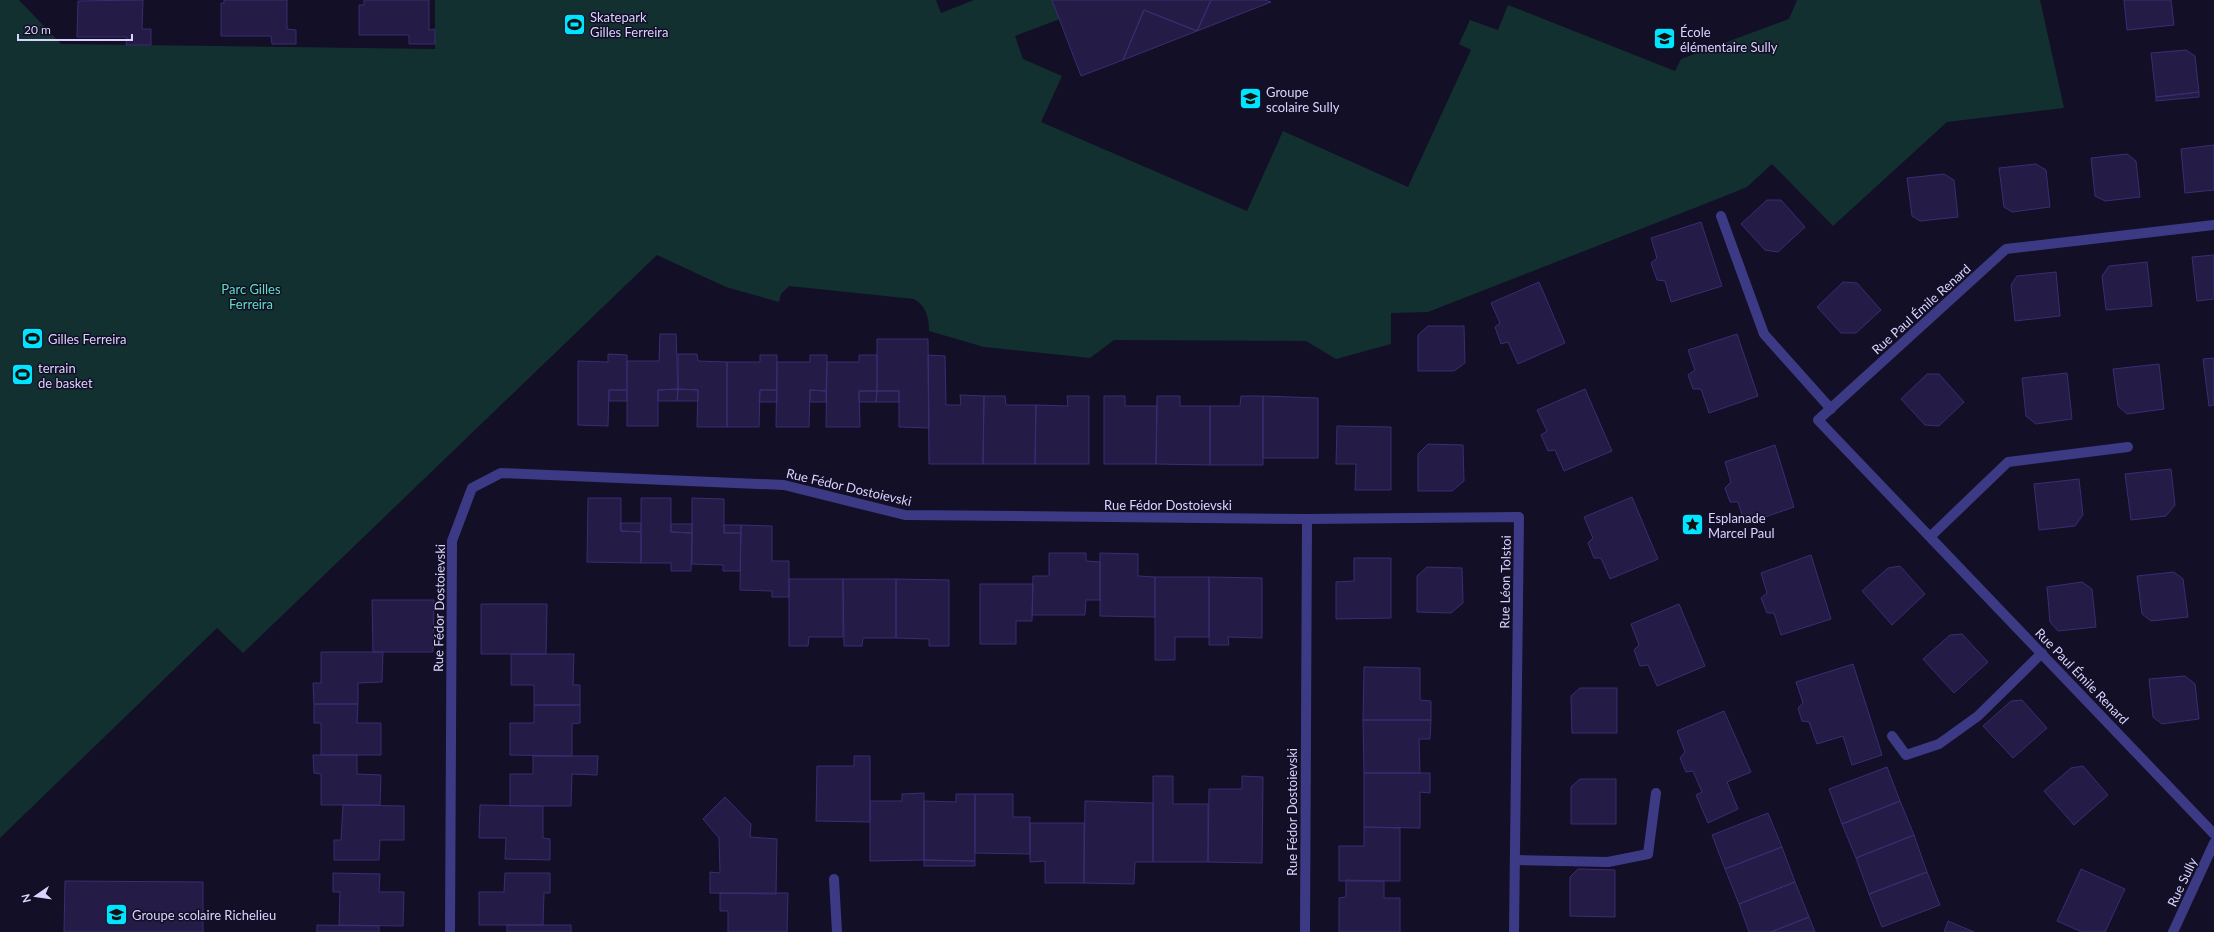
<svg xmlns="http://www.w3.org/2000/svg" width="2214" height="932" font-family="Lato,sans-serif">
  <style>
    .park { fill: #12302f }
    .building { fill: #241b47; stroke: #3b2d73 }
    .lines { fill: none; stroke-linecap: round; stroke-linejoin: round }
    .service { stroke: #3d3a85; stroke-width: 10 }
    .minor { stroke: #3d3a85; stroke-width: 10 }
    .labels { text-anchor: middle; stroke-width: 3; stroke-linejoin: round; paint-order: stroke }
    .poi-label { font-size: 13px; fill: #d9d4ff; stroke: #130f26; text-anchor: start }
    .park-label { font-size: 13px; fill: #5fe0c0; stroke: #130f26 }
    .street-label { font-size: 13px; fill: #d9d4ff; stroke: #130f26 }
  </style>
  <rect width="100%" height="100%" fill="#130f26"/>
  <path class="park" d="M0 0H19L61 44 435 49V0H936L941 13 974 0H1052L1060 19 1015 36 1023 59 1062 76 1041 122 1247 211 1283 131 1408 187 1471 50 1459 44 1470 20 1498 30 1508 5 1675 71 1681 59 1789 19 1797 0H2040L2064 108 1947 122 1833 226 1772 164 1747 187 1720 198 1428 312 1391 313V344L1336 359 1306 341 1114 340 1090 358 984 347 929 331C929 317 926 306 914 299L789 286 781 294 779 302 726 287 657 255 243 653 217 628 0 838Z"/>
  <path class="building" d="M143 0 142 29H151V45H126L127 37H77L78 1Z
    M224 0H287V29L296 30V44H272L271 36H221V3H224Z
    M364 0H429V30L435 29V44H409V35H359V5H364Z
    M1052 0H1211L1197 31 1144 10 1123 60 1081 76Z
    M1211 0H1265L1271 2 1197 31Z
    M2124 0H2171L2174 25 2127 30Z
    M1144 10 1197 31 1123 60Z
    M2186 50 2195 56 2199 92 2156 97 2151 53Z
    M2199 92V97L2156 101V97Z
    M2214 145V190L2185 193 2181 149Z
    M2127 154 2136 161 2140 197 2105 201 2095 196 2091 158Z
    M2036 164 2046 170 2050 207 2012 212 2004 207 1999 168Z
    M1944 174 1954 180 1958 217 1920 221 1912 216 1907 178Z
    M1767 200H1781L1805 227 1778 252 1765 250 1741 224Z
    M1701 222 1722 286 1671 302 1665 281 1657 280 1651 263 1657 258 1651 238Z
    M2214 255V299L2197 301 2192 257Z
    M2147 262 2152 306 2106 310 2102 276 2109 266Z
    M2056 272 2060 316 2015 321 2011 285 2017 276Z
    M1539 282 1565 343 1518 364 1508 342 1501 344 1495 327 1500 323 1491 303Z
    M1843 282 1857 283 1881 310 1856 333H1841L1817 307Z
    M1428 326H1464L1465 363 1454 371H1418V335Z
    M660 334H676L678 389 658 390V426H627V361H659Z
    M1737 334 1758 396 1709 413 1701 389H1693L1688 375 1695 370 1688 350Z
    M877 339H928L929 428 899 427V391H877Z
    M608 354 627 355V390H609L608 426 578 425V361L608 362Z
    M678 354H697L698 361 727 362V427H697L698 390 678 389Z
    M760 355H777V390H760L759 427H727V362H760Z
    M810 355H827V362L826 391 810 390 809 427H776L777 362H810Z
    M859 355H877V391H859L860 427H826L827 362H859Z
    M928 355 945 356 946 405H961L960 395 984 396 983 464H929Z
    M2214 358V405L2209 406 2203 359Z
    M2159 364 2164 409 2127 414 2118 406 2113 369Z
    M2067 373 2072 419 2036 424 2026 416 2022 378Z
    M1927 374H1939L1964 402 1939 426 1925 425 1901 399Z
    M678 389 698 390V401H677Z
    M678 389 677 401H658V390Z
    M1585 389 1612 451 1564 471 1555 450 1548 451 1541 435 1547 431 1537 410Z
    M609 390H627V401H609Z
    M760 390H777V402H759Z
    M810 390 826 391V402H810Z
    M859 391H877L876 402H859Z
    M877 391H899V402H876Z
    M984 396H1005L1006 405H1036L1035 464H983Z
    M1067 396H1089V464H1035L1036 405 1068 406Z
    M1104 396H1125V406H1157L1156 464H1104Z
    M1157 396H1180V406H1210V465L1156 464Z
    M1241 396H1263V465H1210V406H1240Z
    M1263 396 1318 398V458H1263Z
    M1337 426 1391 427V490H1355L1356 464H1336Z
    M1428 444 1463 445 1464 481 1452 491H1418V454Z
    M1775 445 1794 507 1745 524 1738 502H1730L1725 488 1731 482 1725 462Z
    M2171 469 2175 505 2166 516 2131 520 2125 474Z
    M2079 479 2083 515 2075 526 2039 530 2034 484Z
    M1632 497 1658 559 1610 579 1601 558H1594L1588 543 1593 538 1584 517Z
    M588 498H621V531L641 532V563L587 562Z
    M641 498H671V532L692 533 691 571H671V563H641Z
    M692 498 724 499V533H741L740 571H723V565L692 564Z
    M620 523H641V532L621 531Z
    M671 524H692V533L671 532Z
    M724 525H741V533H724Z
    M741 525 772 526V561H789V597H772V591L740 590Z
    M1049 553H1086V561L1100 562V600H1086L1085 615H1032L1033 576H1049Z
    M1100 553 1138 554V576L1155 577V617L1100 616Z
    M1811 555 1831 619 1781 635 1774 613H1767L1761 598 1767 593 1761 573Z
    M1354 558H1391V618L1336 619V582L1354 581Z
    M1900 566 1925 594 1892 625 1862 591 1888 568Z
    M1427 567 1462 568 1463 603 1451 613 1417 612V576Z
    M2174 572 2183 579 2188 617 2151 621 2142 614 2137 576Z
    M1155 577H1209V637H1175V660H1155Z
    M1209 577 1262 578V638L1228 637 1229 645H1209Z
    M789 579H843V637H809L808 646H789Z
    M843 579H896V638H863L862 646H844Z
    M896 579 949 580V646H929V639L896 638Z
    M2082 582 2092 589 2096 627 2058 631 2050 622 2047 587Z
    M980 584H1033L1032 621H1016V644H980Z
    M372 600H434L433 652H373Z
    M481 604H547L546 654H481Z
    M1679 604 1705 666 1657 686 1648 665 1640 666 1634 650 1639 645 1631 624Z
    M1962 634 1988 662 1954 693 1923 659 1950 635Z
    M321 652H383L382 682 358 683V704H314L313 683H321Z
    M511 654H574L573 685H580V705H534V685H511Z
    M1853 664 1882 755 1852 765 1843 736 1817 744 1809 722 1802 721 1798 708 1803 703 1796 682Z
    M1364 667 1420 668V700L1431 701V720H1363Z
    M2185 676 2195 684 2199 719 2162 724 2153 717 2149 679Z
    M1580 688H1617V733H1572L1571 696Z
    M2022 700 2047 728 2013 758 1983 726 2011 701Z
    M314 704H358L357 723H381V755H321V723H314Z
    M534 705H580V723L572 724V756L510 755V723H534Z
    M1724 711 1751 772 1727 782 1738 809 1708 823 1696 795 1702 792 1693 771 1686 772 1680 758 1685 752 1677 731Z
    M1363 720H1431L1430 739H1419L1420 773H1364Z
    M313 755H357V774L381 775 380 805H321V774L314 773Z
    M533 756H598L597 775 572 774 571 806H510V774H533Z
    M854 756H870V822L816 821 817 766H854Z
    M2083 766 2108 795 2074 825 2044 791 2071 768Z
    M1887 767 1900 801 1842 824 1829 789Z
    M1364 773H1430V793L1420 792V828L1364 827Z
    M1153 776H1173V804H1208V862H1153Z
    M1242 776 1263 777 1262 863 1208 862 1209 789H1242Z
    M1580 779H1616V824H1571V787Z
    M924 793V860L870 861V801H902V794Z
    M956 794H975V861L924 860V801L956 802Z
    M975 794H1013V817H1030V854L975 853Z
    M725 797 751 824 750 837 777 839 776 894 710 893V872L720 873 719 838 703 819Z
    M1085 801 1153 803V862H1135L1134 884 1084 883Z
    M1900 801 1914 835 1856 858 1842 824Z
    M343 805 404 806V840H380L379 860H334V840H341Z
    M480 805 543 806V838L550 839V860L505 859 506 838H479Z
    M1768 813 1782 847 1725 869 1712 835Z
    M1030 823H1084V883H1045V861L1030 862Z
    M1364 827 1400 828V881H1339V846H1364Z
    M1914 835 1927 872 1869 894 1856 858Z
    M1782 847 1795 882 1739 904 1725 869Z
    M924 860 975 861V866H924Z
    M1578 869 1615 870V917L1570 916V877Z
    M2081 869 2125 889 2105 932H2082L2057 921Z
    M1927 872 1940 905 1882 927 1869 894Z
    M333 873 380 874 379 892H404L403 926 339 925 340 892H333Z
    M505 873H550V893H544L543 925H479V892H504Z
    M1346 880 1384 881V898H1400V932H1339V898L1346 897Z
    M65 881 203 882V932H64Z
    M1795 882 1809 917 1771 932H1749L1739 904Z
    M720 893H788L787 932H728V911H720Z
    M1809 917 1815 932H1771Z
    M1948 921 1974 932H1944Z
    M317 925 379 926V932H317Z
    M507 925H571V932H507Z"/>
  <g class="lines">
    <path class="service" d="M1721 216 1764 334 1831 409
      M1892 736 1906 755 1939 744 1978 716 2042 653
      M1515 860 1608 862 1648 854 1656 793
      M834 879 837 932"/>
    <path class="minor" d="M2214 225 2006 249 1818 420 2214 834
      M1307 519 1519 517 1514 932
      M1931 536 2008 462 2128 447
      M450 932 452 541 472 488 501 473 784 485 905 515 1307 519 1305 932
      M2173 932 2214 843"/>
  </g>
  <defs>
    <symbol id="stadium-square" viewBox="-11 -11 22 22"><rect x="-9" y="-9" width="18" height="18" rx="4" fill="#00e5ff" stroke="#130f26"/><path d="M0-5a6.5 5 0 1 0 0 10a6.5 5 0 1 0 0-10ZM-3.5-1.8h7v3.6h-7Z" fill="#111"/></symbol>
    <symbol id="school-square" viewBox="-11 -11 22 22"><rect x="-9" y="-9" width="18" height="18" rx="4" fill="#00e5ff" stroke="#130f26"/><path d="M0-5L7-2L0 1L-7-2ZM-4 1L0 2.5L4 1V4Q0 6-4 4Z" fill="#111"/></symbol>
    <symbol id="sight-square" viewBox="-11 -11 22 22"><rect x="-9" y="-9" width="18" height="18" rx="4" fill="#00e5ff" stroke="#130f26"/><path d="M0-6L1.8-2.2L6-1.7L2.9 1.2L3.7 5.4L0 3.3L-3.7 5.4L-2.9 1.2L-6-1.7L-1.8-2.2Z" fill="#111"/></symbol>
  </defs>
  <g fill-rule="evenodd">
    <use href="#stadium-square" x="562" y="12" width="25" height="25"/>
    <use href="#school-square" x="1652" y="26" width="25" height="25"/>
    <use href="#school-square" x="1238" y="86" width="25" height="25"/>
    <use href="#stadium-square" x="20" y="326" width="25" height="25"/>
    <use href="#stadium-square" x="10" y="362" width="25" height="25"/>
    <use href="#sight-square" x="1680" y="512" width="25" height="25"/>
    <use href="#school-square" x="104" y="902" width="25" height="25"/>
  </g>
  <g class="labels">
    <g class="poi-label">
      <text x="590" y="22">Skatepark<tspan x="590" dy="15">Gilles Ferreira</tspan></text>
      <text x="1680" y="37">École<tspan x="1680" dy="15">élémentaire Sully</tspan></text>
      <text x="1266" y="97">Groupe<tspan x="1266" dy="15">scolaire Sully</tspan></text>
      <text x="48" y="344">Gilles Ferreira</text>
      <text x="38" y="373">terrain<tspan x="38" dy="15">de basket</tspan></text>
      <text x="1708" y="523">Esplanade<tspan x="1708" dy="15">Marcel Paul</tspan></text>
      <text x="132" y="920">Groupe scolaire Richelieu</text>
    </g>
    <g class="park-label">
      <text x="251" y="294">Parc Gilles<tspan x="251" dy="15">Ferreira</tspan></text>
    </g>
    <g class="street-label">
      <text transform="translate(1921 309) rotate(-42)" y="5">Rue Paul Émile Renard</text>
      <text transform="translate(849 487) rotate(13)" y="5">Rue Fédor Dostoievski</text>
      <text x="1168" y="510">Rue Fédor Dostoievski</text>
      <text transform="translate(1505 582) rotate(-89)" y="5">Rue Léon Tolstoi</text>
      <text transform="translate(439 608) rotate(-89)" y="5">Rue Fédor Dostoievski</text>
      <text transform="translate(2082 676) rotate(46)" y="5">Rue Paul Émile Renard</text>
      <text transform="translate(1292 812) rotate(-90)" y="5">Rue Fédor Dostoievski</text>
      <text transform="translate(2182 882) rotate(-65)" y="5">Rue Sully</text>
    </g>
  </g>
  <g transform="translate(36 896) rotate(257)" stroke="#130f26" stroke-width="3" paint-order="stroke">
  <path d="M0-3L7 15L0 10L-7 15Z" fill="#d9d4ff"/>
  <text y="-6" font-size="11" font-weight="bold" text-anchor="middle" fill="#d9d4ff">N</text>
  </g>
  <path d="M18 34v6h114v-6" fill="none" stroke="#d9d4ff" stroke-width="2"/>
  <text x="24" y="34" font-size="12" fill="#d9d4ff" stroke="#130f26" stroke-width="3" paint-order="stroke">20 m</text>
</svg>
